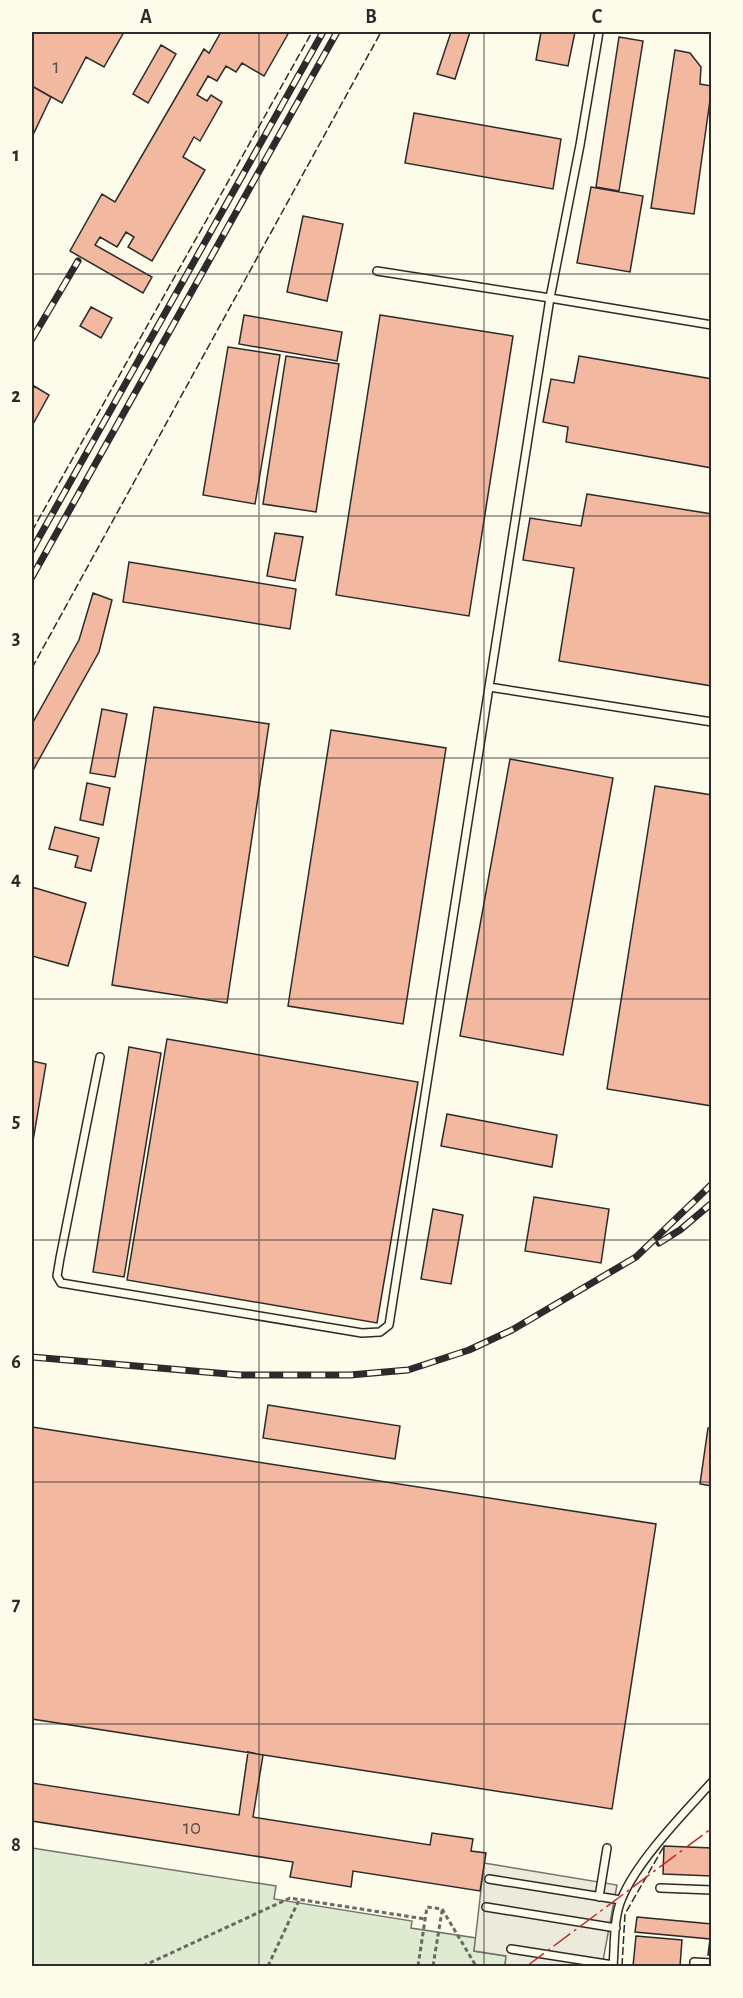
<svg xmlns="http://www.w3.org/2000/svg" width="743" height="1998" font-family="'Alegreya Sans',sans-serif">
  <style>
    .green { fill: #deebd1; stroke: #74746e; stroke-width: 1.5 }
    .parking { fill: #eceadb; stroke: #74746e; stroke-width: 1.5 }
    .building { fill: #f2b8a0; stroke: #2b2b2b; stroke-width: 1.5 }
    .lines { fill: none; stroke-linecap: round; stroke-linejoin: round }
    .lane-casing { stroke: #2b2b2b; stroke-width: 10 }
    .path { stroke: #6a6964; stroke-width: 3; stroke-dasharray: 4.5 3; stroke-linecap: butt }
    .lane { stroke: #fdfbea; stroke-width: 7 }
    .rail-casing { stroke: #2b2b2b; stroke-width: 7 }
    .rail { stroke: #fdfbea; stroke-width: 4.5; stroke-dasharray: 14; stroke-linecap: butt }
    .fence { stroke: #2b2b2b; stroke-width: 1.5; stroke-dasharray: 8 3; stroke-linecap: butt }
    .power { stroke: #c62828; stroke-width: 1.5; stroke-dasharray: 21 4.5 3 4.5; stroke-linecap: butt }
    .grid { fill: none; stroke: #2b2b2b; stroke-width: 1.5; stroke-opacity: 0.55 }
    .labels { text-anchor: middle; stroke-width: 4.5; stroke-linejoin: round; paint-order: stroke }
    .number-label { font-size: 21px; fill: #5d4e48 }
    .neatline { fill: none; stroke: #2b2b2b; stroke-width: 2 }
    .grid-label { font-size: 20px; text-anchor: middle; font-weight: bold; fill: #2b2b2b }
  </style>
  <rect width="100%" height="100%" fill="#fdfbea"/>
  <path class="green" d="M32 1848 276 1886 274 1899 412 1921 411 1928 476 1938 474 1951 506 1956 505 1966H32Z"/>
  <path class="parking" d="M484 1863 617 1885 602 1966H505L506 1956 474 1951Z"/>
  <path class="building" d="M32 32H124L104 67 86 57 62 103 32 86Z
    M221 32H283L288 34 264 76 242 63 236 72 226 66 217 81 208 76 197 95 207 101 211 95 222 102 200 141 194 137 183 157 205 170 152 261 128 247 134 237 126 232 117 247 100 237 95 245 152 277 143 293 70 251 102 194 115 202 204 49 209 53Z
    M451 32H470L455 79 437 74Z
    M541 32H575L568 66 536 60Z
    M619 37 643 41 619 191 596 187Z
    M161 45 176 54 148 103 133 94Z
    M675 50 690 53 701 67 700 84 712 86 694 214 651 208Z
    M32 86 51 97 32 137Z
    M414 113 561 139 553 189 405 163Z
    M591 187 643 196 630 272 577 263Z
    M303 216 343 224 327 301 287 292Z
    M91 307 112 318 101 338 80 326Z
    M244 315 342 332 337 361 239 344Z
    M380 315 513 336 469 616 336 595Z
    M228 347 280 355 255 504 203 495Z
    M286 356 339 364 316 512 263 504Z
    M579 356 712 379V468L566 442 568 427 543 422 551 379 574 383Z
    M34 386 49 395 32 426V390Z
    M587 494 712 514V686L559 661 574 568 523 560 530 518 581 526Z
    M275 533 303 537 295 581 267 576Z
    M129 562 296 589 290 629 123 602Z
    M93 593 112 600 99 652 32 772V724L79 640Z
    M154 707 269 724 227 1003 112 985Z
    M102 709 127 714 115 777 90 773Z
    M331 730 446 748 403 1024 288 1006Z
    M510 759 613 778 563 1055 460 1036Z
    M87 783 110 788 103 825 80 820Z
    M655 786 712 795V1106L607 1089Z
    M55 827 99 838 91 871 75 867 78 856 49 849Z
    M32 887 86 903 68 966 32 956Z
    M167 1039 418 1082 377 1323 127 1280Z
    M129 1047 161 1053 124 1277 93 1272Z
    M32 1061 46 1064 32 1147Z
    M447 1114 557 1135 552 1167 441 1146Z
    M534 1197 609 1209 601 1263 525 1251Z
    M433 1209 463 1215 451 1284 421 1279Z
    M268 1405 400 1426 395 1459 263 1438Z
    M32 1427 656 1524 612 1809 32 1719Z
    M708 1428H712V1486L700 1484Z
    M248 1752 263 1755 253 1817 430 1845 432 1833 473 1839 471 1851 486 1853 480 1891 353 1871 351 1887 290 1877 293 1862 32 1821V1783L239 1815Z
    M664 1846 712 1848V1876L663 1874Z
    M637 1917 712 1924V1955H708L710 1939 635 1932Z
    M636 1936 682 1940 680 1966H633Z"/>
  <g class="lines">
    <defs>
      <path id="lane" d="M377 271 550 298 580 145 599 32
        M489 687 712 722
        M100 1057 60 1258 57 1276 61 1283 362 1333 380 1332 389 1325 550 298 712 325
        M489 1879 621 1900
        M660 1888 712 1890
        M599 1897 607 1848
        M486 1907 616 1928
        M511 1949 613 1965
        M613 1966C615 1945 613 1918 622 1898 637 1861 684 1813 712 1782
        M694 1966V1962L712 1963"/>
    </defs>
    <use href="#lane" class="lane-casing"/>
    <path class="path" d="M442 1909 476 1966
      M143 1966 290 1898 425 1919
      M268 1966 299 1900
      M418 1966 427 1907 442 1909
      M433 1966 442 1911"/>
    <use href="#lane" class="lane"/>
    <defs>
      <path id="rail" d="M32 339 78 261
        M32 550 323 32
        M32 577 337 32
        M659 1243 680 1230 712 1203
        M32 1357 240 1375H350L408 1370 469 1350 512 1330 636 1257 712 1184"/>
    </defs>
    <use href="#rail" class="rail-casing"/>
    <use href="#rail" class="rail"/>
    <path class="fence" d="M32 531 312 32
      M32 668 381 32
      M622 1966 625 1914 664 1846"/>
    <path class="power" d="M527 1966 712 1828"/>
  </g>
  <path class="grid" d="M259 32V1966M484 32V1966M32 274H712M32 516H712M32 758H712M32 999H712M32 1240H712M32 1482H712M32 1724H712"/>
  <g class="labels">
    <g class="number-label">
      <text x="56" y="73">1</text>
      <text x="192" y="1834">10</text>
    </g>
  </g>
  <rect width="743" height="1998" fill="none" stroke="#fdfbea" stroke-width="66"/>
  <rect x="33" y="33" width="677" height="1932" class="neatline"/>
  <g class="grid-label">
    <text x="146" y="23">A</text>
    <text x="371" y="23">B</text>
    <text x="597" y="23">C</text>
    <text x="16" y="161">1</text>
    <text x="16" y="402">2</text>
    <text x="16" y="644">3</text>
    <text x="16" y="885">4</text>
    <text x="16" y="1127">5</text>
    <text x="16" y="1368">6</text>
    <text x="16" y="1610">7</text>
    <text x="16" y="1851">8</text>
  </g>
</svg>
